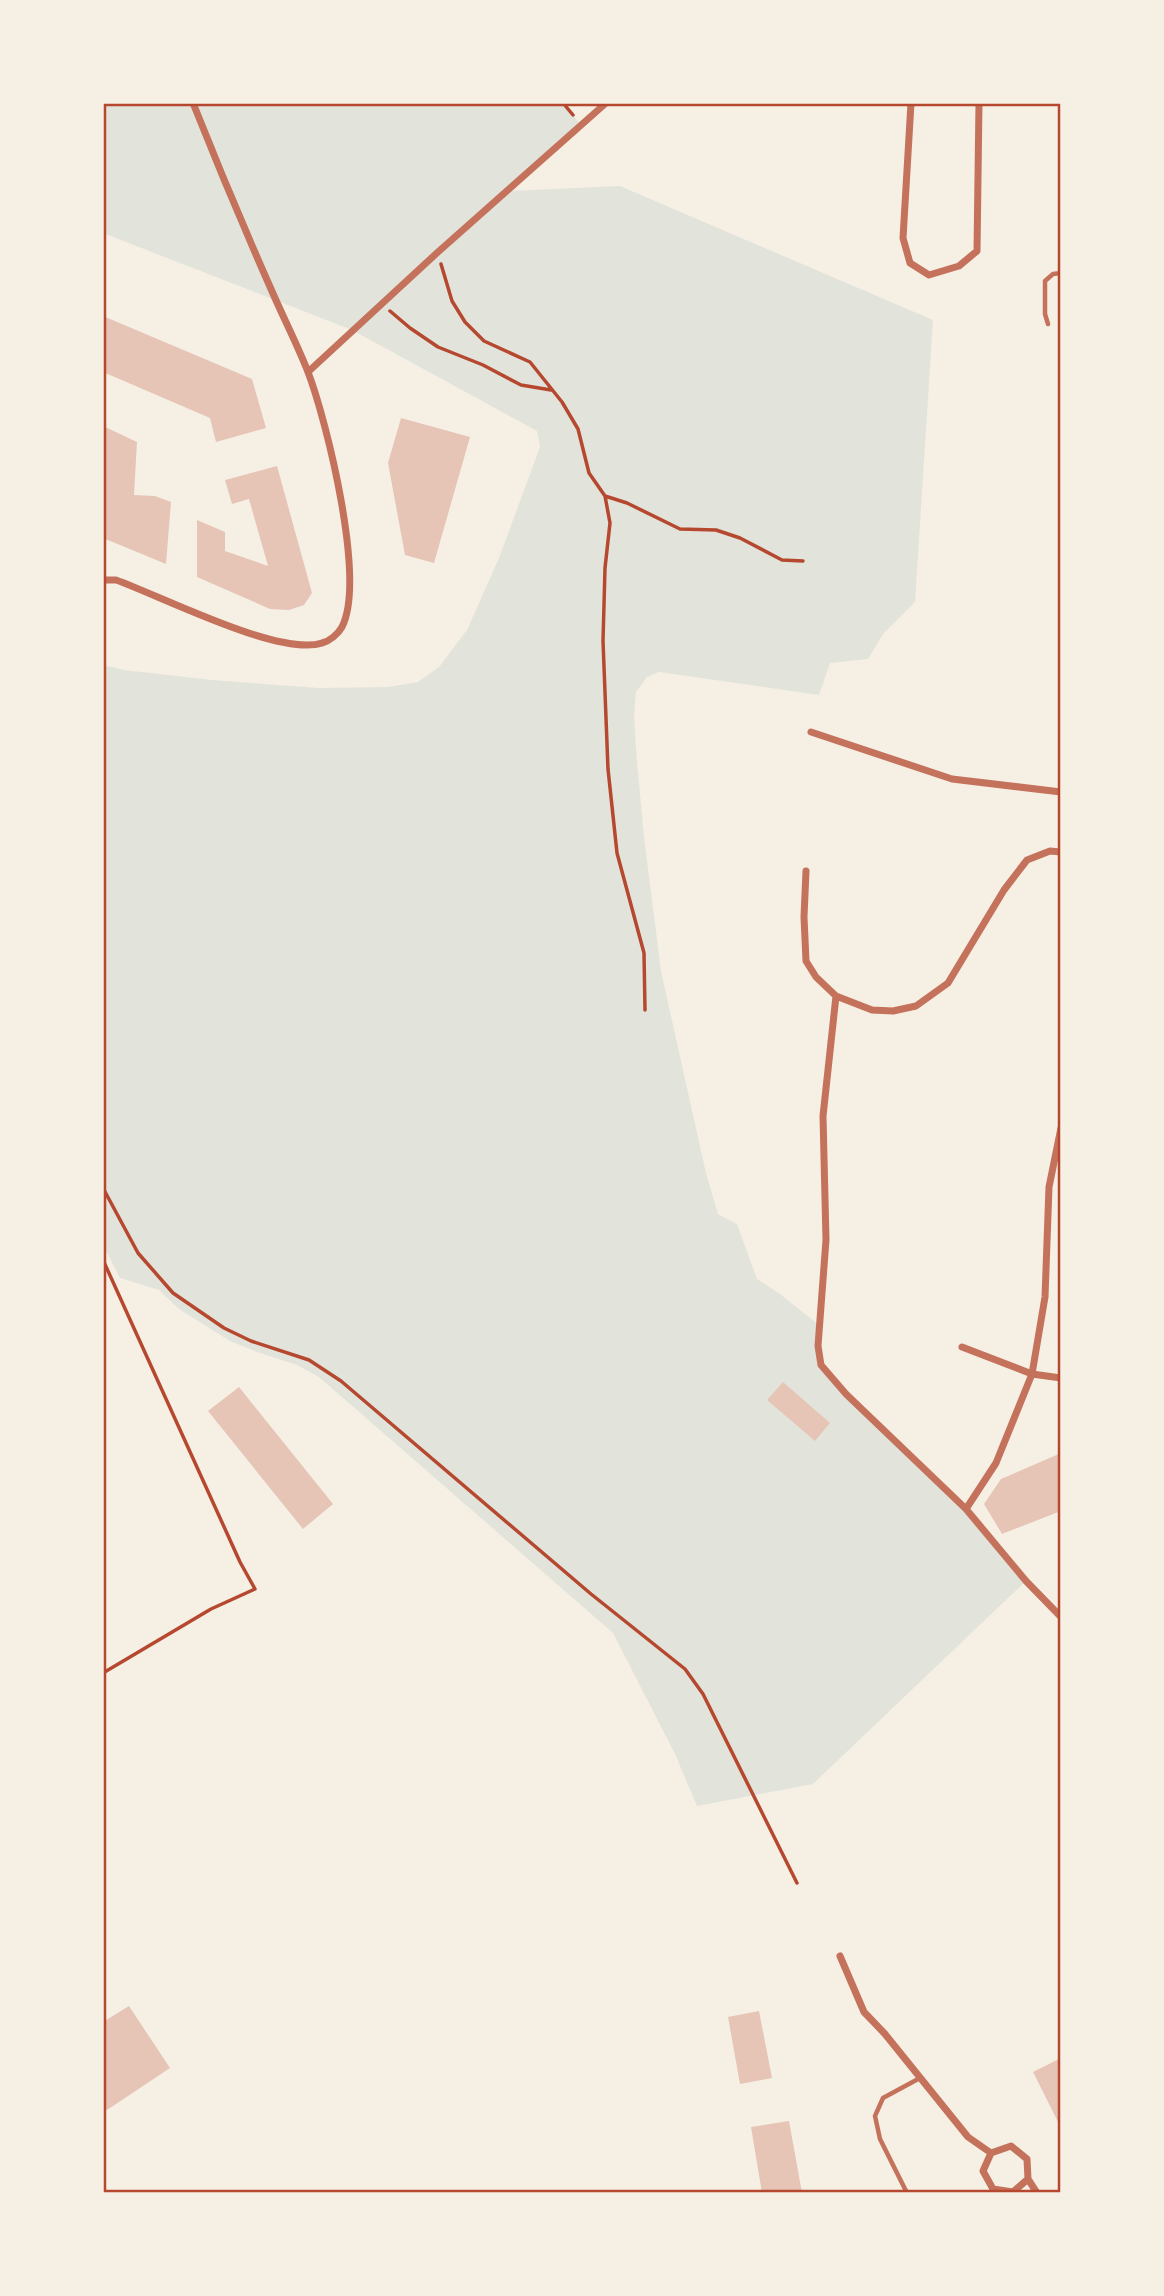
<svg xmlns="http://www.w3.org/2000/svg" width="1164" height="2296" font-family="'Fira Sans',sans-serif">
  <style>
    .green { fill: #e2e4dc }
    .building { fill: #e6c5b7 }
    .lines { fill: none; stroke-linecap: round; stroke-linejoin: round }
    .path { stroke: #b5482f; stroke-width: 3.5 }
    .service { stroke: #c5725c; stroke-width: 4.5 }
    .minor { stroke: #c5725c; stroke-width: 7 }
    .neatline { fill: none; stroke: #b5482f; stroke-width: 2.5 }
  </style>
  <rect width="100%" height="100%" fill="#f6efe4"/>
  <path class="green" d="M103 103H563L581 125 507 191 620 186 933 320 915 602 883 634 868 659 830 663 819 695 659 672 647 677 636 692 634 715 637 762 644 837 661 971 706 1173 718 1214 737 1224 757 1279 780 1294 819 1325 821 1365 930 1474 1026 1581 813 1784 697 1806 675 1754 613 1633 319 1377 297 1365 257 1352 230 1341 179 1309 159 1290 120 1278 103 1245V665L124 670 212 680 319 688 388 687 418 682 439 667 467 630 499 558 540 447 537 431 352 330 103 233Z"/>
  <path class="building" d="M103 316 252 379 266 428 216 442 210 418 103 372Z
    M401 418 470 437 434 563 405 555 388 463Z
    M103 426 137 442 134 495 155 496 171 502 166 564 103 538Z
    M277 466 312 593 304 605 289 610 270 609 197 577V520L225 532V551L268 566 249 499 232 504 225 480Z
    M783 1382 830 1423 815 1441 767 1400Z
    M239 1387 333 1504 303 1529 208 1411Z
    M1061 1453V1511L1002 1534 984 1504 1001 1479Z
    M129 2006 170 2068 107 2110 103 2104V2022Z
    M759 2011 772 2078 740 2084 728 2017Z
    M1059 2059 1061 2063V2128L1033 2072Z
    M789 2121 802 2193H762L751 2127Z"/>
  <g class="lines">
    <path class="path" d="M563 103 573 115
      M441 264 452 301 465 322 484 341 530 362 562 402 578 429 589 473 605 496 610 523 605 568 603 641 608 769 617 853 644 953 645 1010
      M390 311 410 328 438 347 483 365 521 385 551 390
      M605 496 627 503 680 529 716 530 740 538 782 560 803 561
      M103 1188 138 1253 173 1293 224 1328 251 1341 309 1360 341 1381 591 1594 685 1669 703 1694 797 1883
      M103 1260 240 1562 255 1589 211 1609 103 1673"/>
    <path class="service" d="M1048 324 1045 314V281L1053 274 1061 273
      M907 2193 880 2139 875 2116 883 2098 920 2078"/>
    <path class="minor" d="M911 103 903 238 910 263 929 275 959 266 977 251 979 103
      M308 372 438 252 606 103
      M103 580H116C161 596 279 657 322 643 330 641 338 634 342 627 366 580 327 422 308 372 297 344 283 317 271 289 244 228 218 166 193 103
      M811 732 952 779 1061 792
      M806 871 804 917 806 961 816 977 836 996 872 1010 893 1011 916 1006 948 983 1004 890 1027 860 1050 851 1061 852
      M836 996 823 1116 826 1240 818 1346 821 1365 846 1394 966 1509 1026 1581 1061 1617
      M962 1347 1032 1374 1061 1378
      M966 1509 996 1463 1032 1374 1045 1297 1049 1187 1061 1128
      M840 1956 864 2012 885 2034 968 2137 991 2153
      M1028 2179 1013 2192 993 2189 983 2171 991 2153 1011 2146 1027 2159 1028 2179 1037 2193"/>
  </g>
  <rect width="1164" height="2296" fill="none" stroke="#f6efe4" stroke-width="210"/>
  <rect x="105" y="105" width="954" height="2086" class="neatline"/>
</svg>
